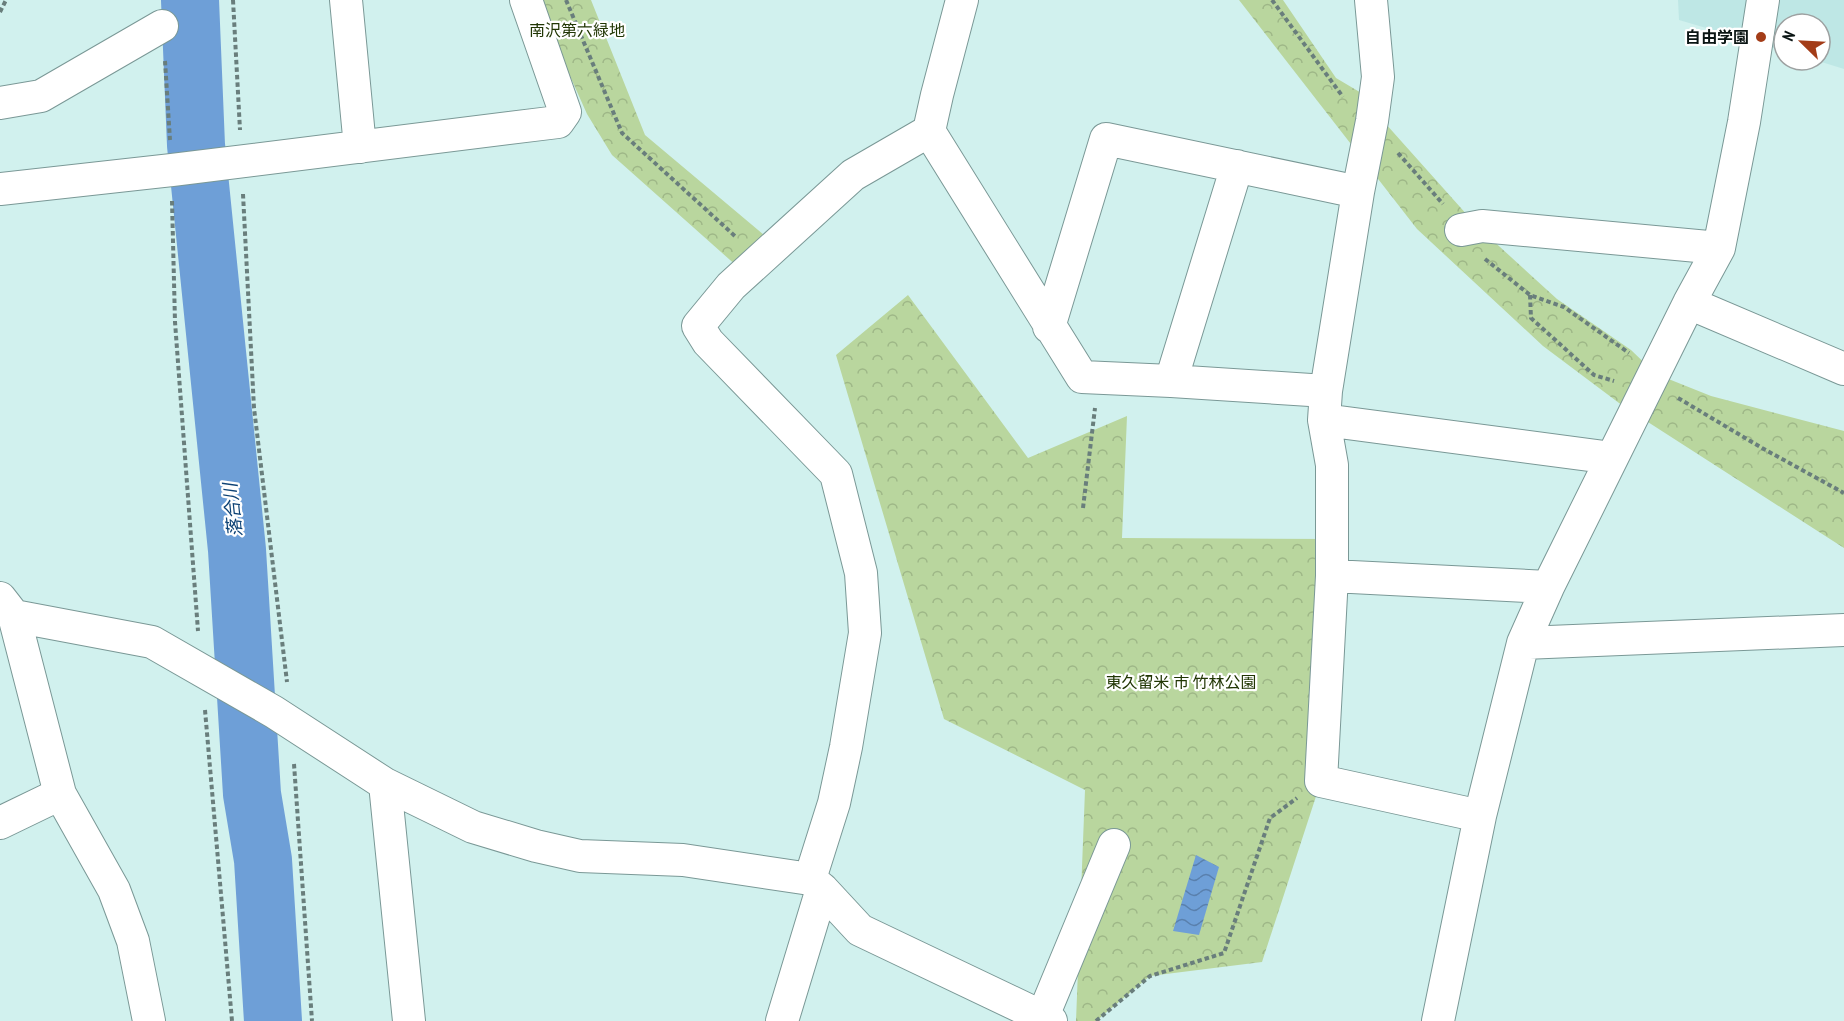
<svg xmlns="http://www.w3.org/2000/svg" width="1844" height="1021" font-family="'PT Sans Narrow','Noto Sans JP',sans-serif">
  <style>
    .built { fill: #bee7e5 }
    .park { fill: url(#park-crowns) }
    .water { fill: url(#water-waves) }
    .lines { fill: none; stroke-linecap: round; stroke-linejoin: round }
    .river { stroke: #6e9fd7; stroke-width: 58 }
    .minor-casing { stroke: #7a9896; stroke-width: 34 }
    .path { stroke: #697e7c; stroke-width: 4; stroke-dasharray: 4.5 3; stroke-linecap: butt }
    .minor { stroke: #fff; stroke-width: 32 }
    .poi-dot { fill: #a33c18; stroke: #fff; stroke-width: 2 }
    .labels { text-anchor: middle; stroke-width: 4.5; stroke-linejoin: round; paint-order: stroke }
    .park-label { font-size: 16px; fill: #213604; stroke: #fff }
    .poi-label { font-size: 16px; font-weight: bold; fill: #0a1514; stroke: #fff; text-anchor: end }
    .water-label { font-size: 18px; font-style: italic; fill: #0d4275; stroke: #fff }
  </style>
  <defs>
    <pattern id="park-crowns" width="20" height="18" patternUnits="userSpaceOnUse" patternTransform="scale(1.5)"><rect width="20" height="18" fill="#b9d69e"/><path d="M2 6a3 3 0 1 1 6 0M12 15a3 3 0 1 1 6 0" fill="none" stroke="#9eb787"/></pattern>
    <pattern id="water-waves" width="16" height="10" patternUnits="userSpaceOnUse" patternTransform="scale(1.5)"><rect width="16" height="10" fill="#6e9fd7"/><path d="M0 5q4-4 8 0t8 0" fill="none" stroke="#5980ad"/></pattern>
  </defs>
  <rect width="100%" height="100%" fill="#d1f1ee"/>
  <path class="built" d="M1678 0H1844V69L1815 60H1820V24H1784V51L1679 20Z"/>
  <path class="park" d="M536 0H591L645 135 770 240 739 268 612 155 587 114Z
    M1239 0H1283L1336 78 1363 94 1385 123 1477 226 1557 299 1631 350 1656 374 1711 396 1844 431V548L1623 406 1543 346 1417 229Z
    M908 295 1028 458 1127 416 1122 538 1332 539 1321 781 1262 962 1150 976 1096 1021H1076L1085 790 944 719 836 355Z"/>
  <path class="water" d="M1196 855 1219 867 1199 935 1173 931Z"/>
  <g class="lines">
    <path class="river" d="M190 0 196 145 237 550 252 794 263 860 273 1021"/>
    <defs>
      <path id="minor" d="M346 0 360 147
        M962 0 937 95 929 131 1082 377 1171 381 1326 391
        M1371 0 1378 77 1372 121 1358 192 1326 391 1324 420 1332 465V576L1321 781 1480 816
        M0 103 41 96 162 26
        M0 189 172 170 558 122 565 112 526 0
        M1461 230 1482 226 1719 248
        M1689 303 1844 369
        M1049 327 1106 139 1358 192
        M1171 381 1237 166
        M1324 420 1612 458
        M1332 576 1548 587
        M0 598 14 616 60 794 114 890 133 941 149 1021
        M14 616 152 642 274 712 385 784 473 827 536 846 580 856 683 860 810 879 822 889 860 930 1051 1021
        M1523 643 1844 630
        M385 784 409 1021
        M0 823 60 794
        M810 879 834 803 846 747 865 633 861 573 836 474 708 342 698 326 731 286 853 175 929 131
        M1043 1016 1114 845
        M782 1021 822 889
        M1438 1021 1480 816 1523 643 1548 587 1689 303 1719 248 1744 122 1763 0"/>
    </defs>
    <use href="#minor" class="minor-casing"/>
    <path class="path" d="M233 0 240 130
      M566 0 622 133 736 237
      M1272 0 1343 97
      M0 12 6 0
      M165 61 170 140
      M1398 153 1443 204
      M243 194 254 408 287 682
      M172 201 175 322 198 631
      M1485 259 1530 295 1564 307 1629 353
      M1530 295 1531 318 1594 375 1614 381
      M1678 398 1762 448 1844 493
      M1083 508 1095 408
      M205 710 232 1021
      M294 764 312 1021
      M1096 1021 1150 976 1224 953 1270 818 1297 798"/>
    <use href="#minor" class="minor"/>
  </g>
  <circle class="poi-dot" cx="1761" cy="37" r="6"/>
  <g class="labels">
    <g class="park-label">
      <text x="577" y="36">南沢第六緑地</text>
      <text x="1181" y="688">東久留米 市 竹林公園</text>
    </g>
    <g class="poi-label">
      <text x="1749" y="43">自由学園</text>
    </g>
    <g class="water-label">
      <text transform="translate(233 510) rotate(-96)" y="6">落合川</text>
    </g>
  </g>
  <g transform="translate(1802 42) rotate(294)"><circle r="28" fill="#ffffff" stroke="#9da1a1" stroke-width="1.5"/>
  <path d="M0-4.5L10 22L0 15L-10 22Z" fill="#a33c18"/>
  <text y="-9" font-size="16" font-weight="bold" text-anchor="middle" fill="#0a1514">N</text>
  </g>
</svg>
